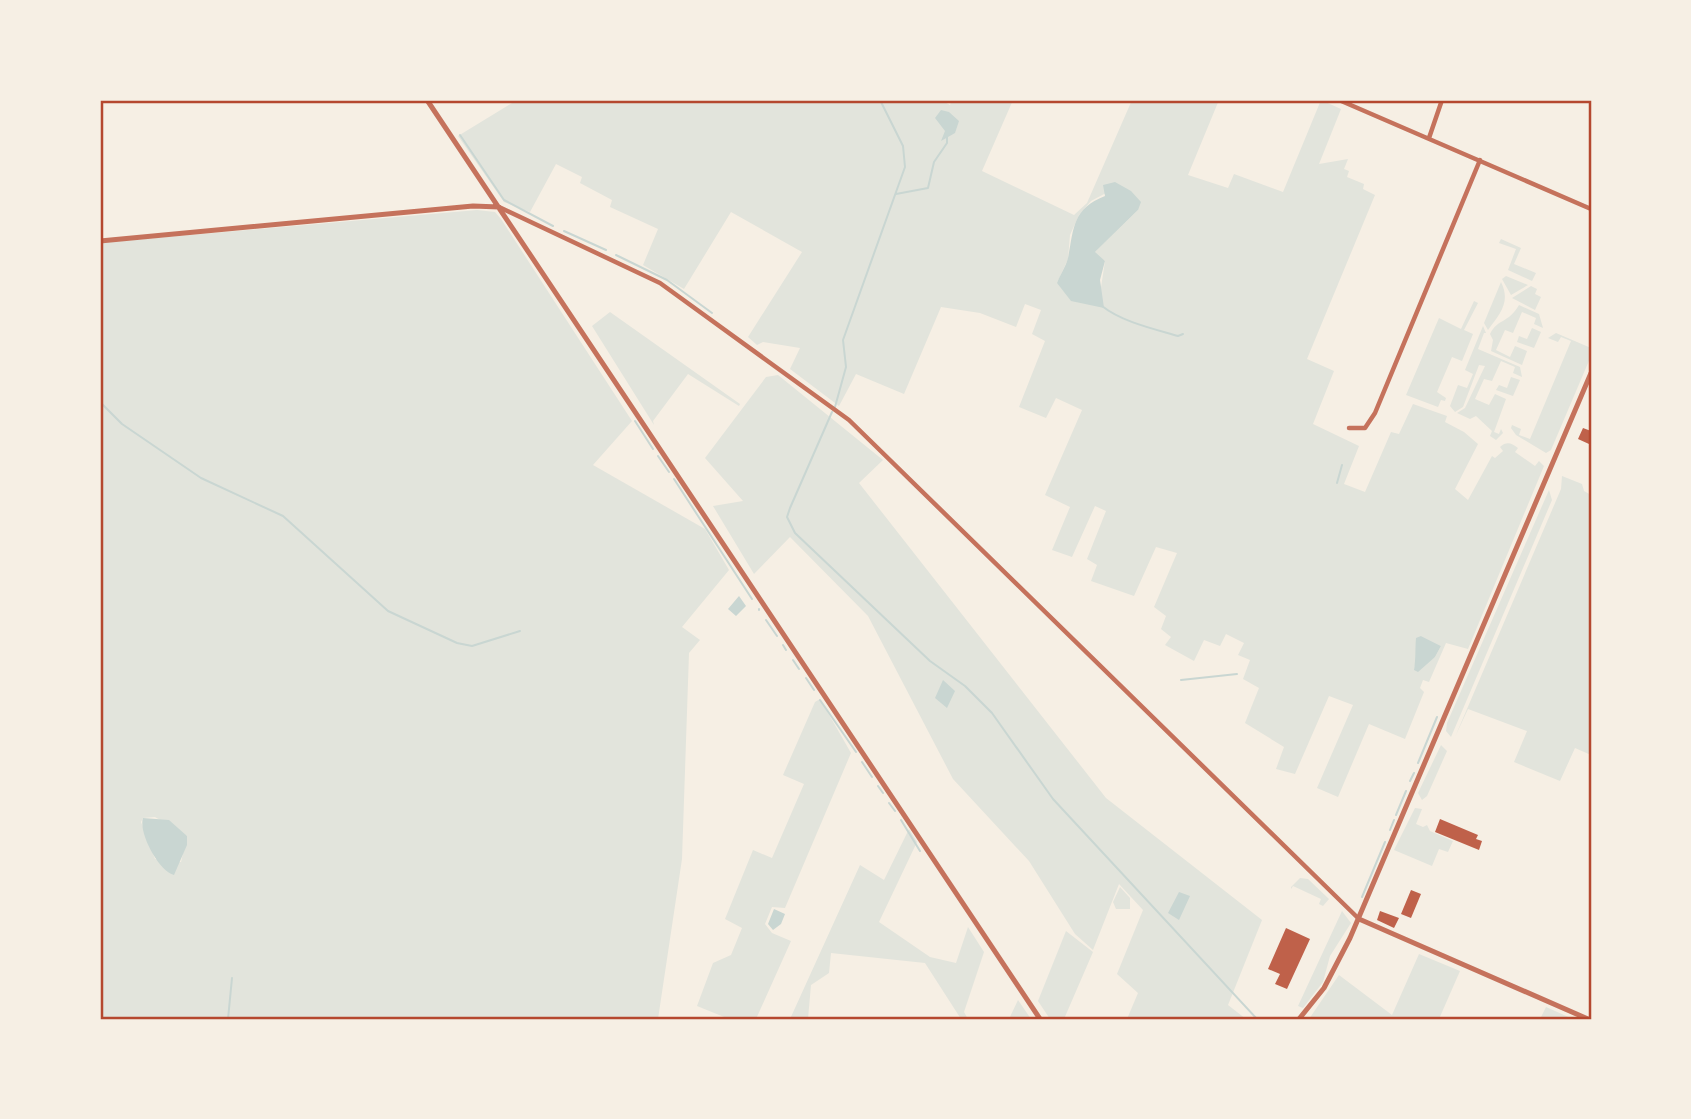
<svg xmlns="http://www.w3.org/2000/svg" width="1691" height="1119" font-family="Poppins,sans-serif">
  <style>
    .green { fill: #e2e4dc; fill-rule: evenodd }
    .water { fill: #c9d6d2 }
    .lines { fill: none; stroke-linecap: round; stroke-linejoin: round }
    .stream { stroke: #c9d6d2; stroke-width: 2 }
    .building { fill: #bf614a }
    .minor { stroke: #c5725c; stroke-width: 4.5 }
    .tertiary { stroke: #c5725c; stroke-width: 5 }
    .neatline { fill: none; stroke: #b5482f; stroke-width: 2.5 }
  </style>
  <rect width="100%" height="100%" fill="#f6efe4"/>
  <path class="green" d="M517 100H941L950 105 952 100H1013L982 171 1074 215 1087 203 1132 100H1219L1188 175 1228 188 1234 174 1283 192 1321 100 1341 109 1319 164 1348 159 1344 169 1349 171 1347 177 1364 184 1363 189 1375 195 1307 359 1334 371 1313 424 1359 446 1344 484 1365 492 1391 432 1399 434 1413 404 1447 416 1445 422 1464 432 1478 444 1455 489 1468 500 1492 456 1495 458 1503 451 1500 447C1507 441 1511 443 1518 448L1515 452 1535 466 1539 461 1544 466 1468 649 1446 643 1429 682 1423 680 1420 688 1424 692 1405 739 1369 724 1338 797 1317 788 1353 705 1329 696 1295 774 1276 769 1284 747 1245 723 1259 688 1243 679 1250 660 1238 655 1244 643 1226 634 1220 646 1204 640 1194 661 1165 645 1171 637 1161 629 1166 616 1154 607 1177 553 1156 547 1134 596 1091 581 1097 565 1087 559 1106 511 1095 506 1072 557 1052 550 1070 507 1045 495 1082 410 1056 398 1046 418 1019 407 1045 341 1032 334 1041 310 1025 304 1016 327 980 313 941 307 904 394 856 374 839 406 790 369 800 348 763 342 757 345 748 337 802 252 731 212 684 289 643 265 658 229 610 207 612 200 580 183 582 177 556 164 530 212 504 202 458 136ZM1106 193 1138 210 1094 253 1105 261 1100 294 1057 283 1068 259 1070 235 1079 215 1091 201ZM1421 636 1441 646 1435 657 1414 670Z
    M477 210 495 212 501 219 632 421 593 465 705 529 729 570 682 627 700 640 689 653 682 859 658 1019H100V243ZM155 817 187 836 181 862 155 859 141 822 143 818Z
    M1501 239 1521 248 1514 264 1536 273 1532 281 1508 270 1516 249 1499 243Z
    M1506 276 1528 285 1511 295 1502 279Z
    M1501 282C1511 302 1500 314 1488 330L1484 323Z
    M1531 286 1537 289 1535 294 1541 297 1535 310 1512 298Z
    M1474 301 1478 303 1464 330 1473 334 1462 361 1452 357 1437 392 1446 398 1445 401 1441 400 1438 407 1406 395 1439 318 1461 329Z
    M1519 305 1539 314 1543 328 1534 324 1536 318 1522 312 1513 333 1505 330 1496 350 1510 357 1515 346 1527 351 1522 365 1491 351 1493 340 1490 334C1498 318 1508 324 1519 305Z
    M610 312 740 404 739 406 688 374 653 421 654 425 592 326Z
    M1483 326 1486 333H1484L1478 349 1520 367 1522 377 1513 373 1515 367 1501 361 1492 381 1484 379 1475 399 1489 405 1495 394 1506 399 1494 432 1499 434 1501 429 1503 433 1496 440 1490 436 1492 431 1476 416 1470 419 1457 413 1465 408 1485 366 1479 365 1463 407 1455 412 1450 406 1458 385 1467 388 1473 374 1465 370Z
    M1532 328 1541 332 1534 348 1517 342 1519 336 1527 339Z
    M1556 333 1591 348V356L1551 450 1546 453 1516 435 1511 428 1512 425 1521 429 1519 435 1530 439 1571 341 1561 337 1558 342 1548 338Z
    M778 375 883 460 859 483 1106 798 1262 920 1228 1005 1246 1019H1127L1138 993 1117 974 1143 910 1119 884 1093 950 1075 934 1029 861 953 779 868 616 790 537 754 574 713 506 743 501 705 458 766 377Z
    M1511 377 1520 380 1513 396 1496 390 1499 385 1507 388Z
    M1562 476 1582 484 1584 491 1591 495V755L1575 748 1560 781 1514 762 1527 731 1468 709 1455 737 1561 489Z
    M1549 490 1552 500 1451 737 1446 731 1447 723Z
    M820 699 851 753 785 908 772 907 765 924 772 933 791 941 756 1019H729L697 1006 713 963 731 955 742 928 725 919 753 850 772 858 804 784 783 775 815 702Z
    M1441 745 1447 751 1427 796 1422 800 1418 793Z
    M1415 808 1422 809 1416 824 1423 827 1427 825 1430 831 1453 841 1448 852 1439 849 1432 866 1394 850Z
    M909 829 917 842 879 922 930 957 956 963 968 927 984 952 964 1012 968 1019H961L925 963 831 953 829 973 811 985 808 1019H790L860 865 884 880Z
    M1300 878 1308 879 1329 899 1323 906 1319 904 1321 899 1293 886 1291 889V887Z
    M1120 887 1130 898V909H1116L1113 902Z
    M1342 911 1351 923 1330 956 1323 982 1303 1008 1298 1006Z
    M1066 931 1093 952 1064 1019H1050L1038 1001Z
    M1419 954 1460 971 1439 1019H1309L1339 975 1392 1015Z
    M1018 1000 1031 1019H1009Z
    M1546 1007 1573 1019H1540Z"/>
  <path class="water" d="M941 110 949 112 959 121 955 133 941 141 945 131 935 118Z
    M1115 182 1131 191 1141 202 1138 210 1095 252 1105 261 1100 280 1104 308 1071 301 1057 283C1060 275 1066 266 1068 258 1074 228 1072 209 1105 196L1103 185Z
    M739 596 746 606 736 616 728 609Z
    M1421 636 1441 646 1435 657 1418 672 1414 670C1416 658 1415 649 1416 638Z
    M943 680 955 691 947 708 935 698Z
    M143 818 169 820 187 836V845L174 875C159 872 138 832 143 818Z
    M1179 892 1190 896 1179 920 1168 913Z
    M774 909 785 914 781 924 773 930 768 924Z"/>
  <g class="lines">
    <path class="stream" d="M460 135 504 200 553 226
      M896 194 928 188 934 162 947 143V136
      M564 231 606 250
      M616 255 667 280 712 313
      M1102 306C1122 322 1154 329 1178 336L1183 334
      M100 402 122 424 201 478 283 516 388 611 457 643 472 646 520 631
      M835 407 846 367 843 340 905 167 903 146 880 100
      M832 412 790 508 787 517 795 533 930 661 965 686 992 713 1053 799 1257 1019
      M635 421 653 449
      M658 456 669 472
      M674 479 752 599
      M1337 483 1342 465
      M759 609V610
      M766 620 777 636
      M783 645 786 650
      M793 660 799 669
      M806 678 814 690
      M1181 680 1237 674
      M820 700 856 752
      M862 762 872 777
      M1418 763 1437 717
      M1410 781 1414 773
      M878 786 883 793
      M889 803 895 811
      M1396 815 1406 791
      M901 820 920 851
      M1390 830 1394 820
      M1362 897 1385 842
      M228 1019 232 978"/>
  </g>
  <path class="building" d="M1583 428 1591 431 1589 444 1578 439Z
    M1440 819 1478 835 1476 839 1482 841 1479 850 1435 832Z
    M1411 890 1421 894 1411 918 1401 914Z
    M1380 911 1399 918 1394 928 1377 920Z
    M1286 928 1310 939 1287 989 1275 984 1280 974 1268 969Z"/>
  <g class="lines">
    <path class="minor" d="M1339 100 1591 209
      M1429 138 1442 100
      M499 207 660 283 849 420 1359 919
      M1349 428H1365L1375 413 1480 160"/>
    <path class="tertiary" d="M427 100 1040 1019
      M100 241 473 206 499 207
      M1359 919 1588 1019
      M1299 1019 1324 988 1350 938 1591 373"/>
  </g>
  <rect width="1691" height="1119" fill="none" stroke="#f6efe4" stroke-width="203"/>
  <rect x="102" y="102" width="1488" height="916" class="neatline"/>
</svg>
